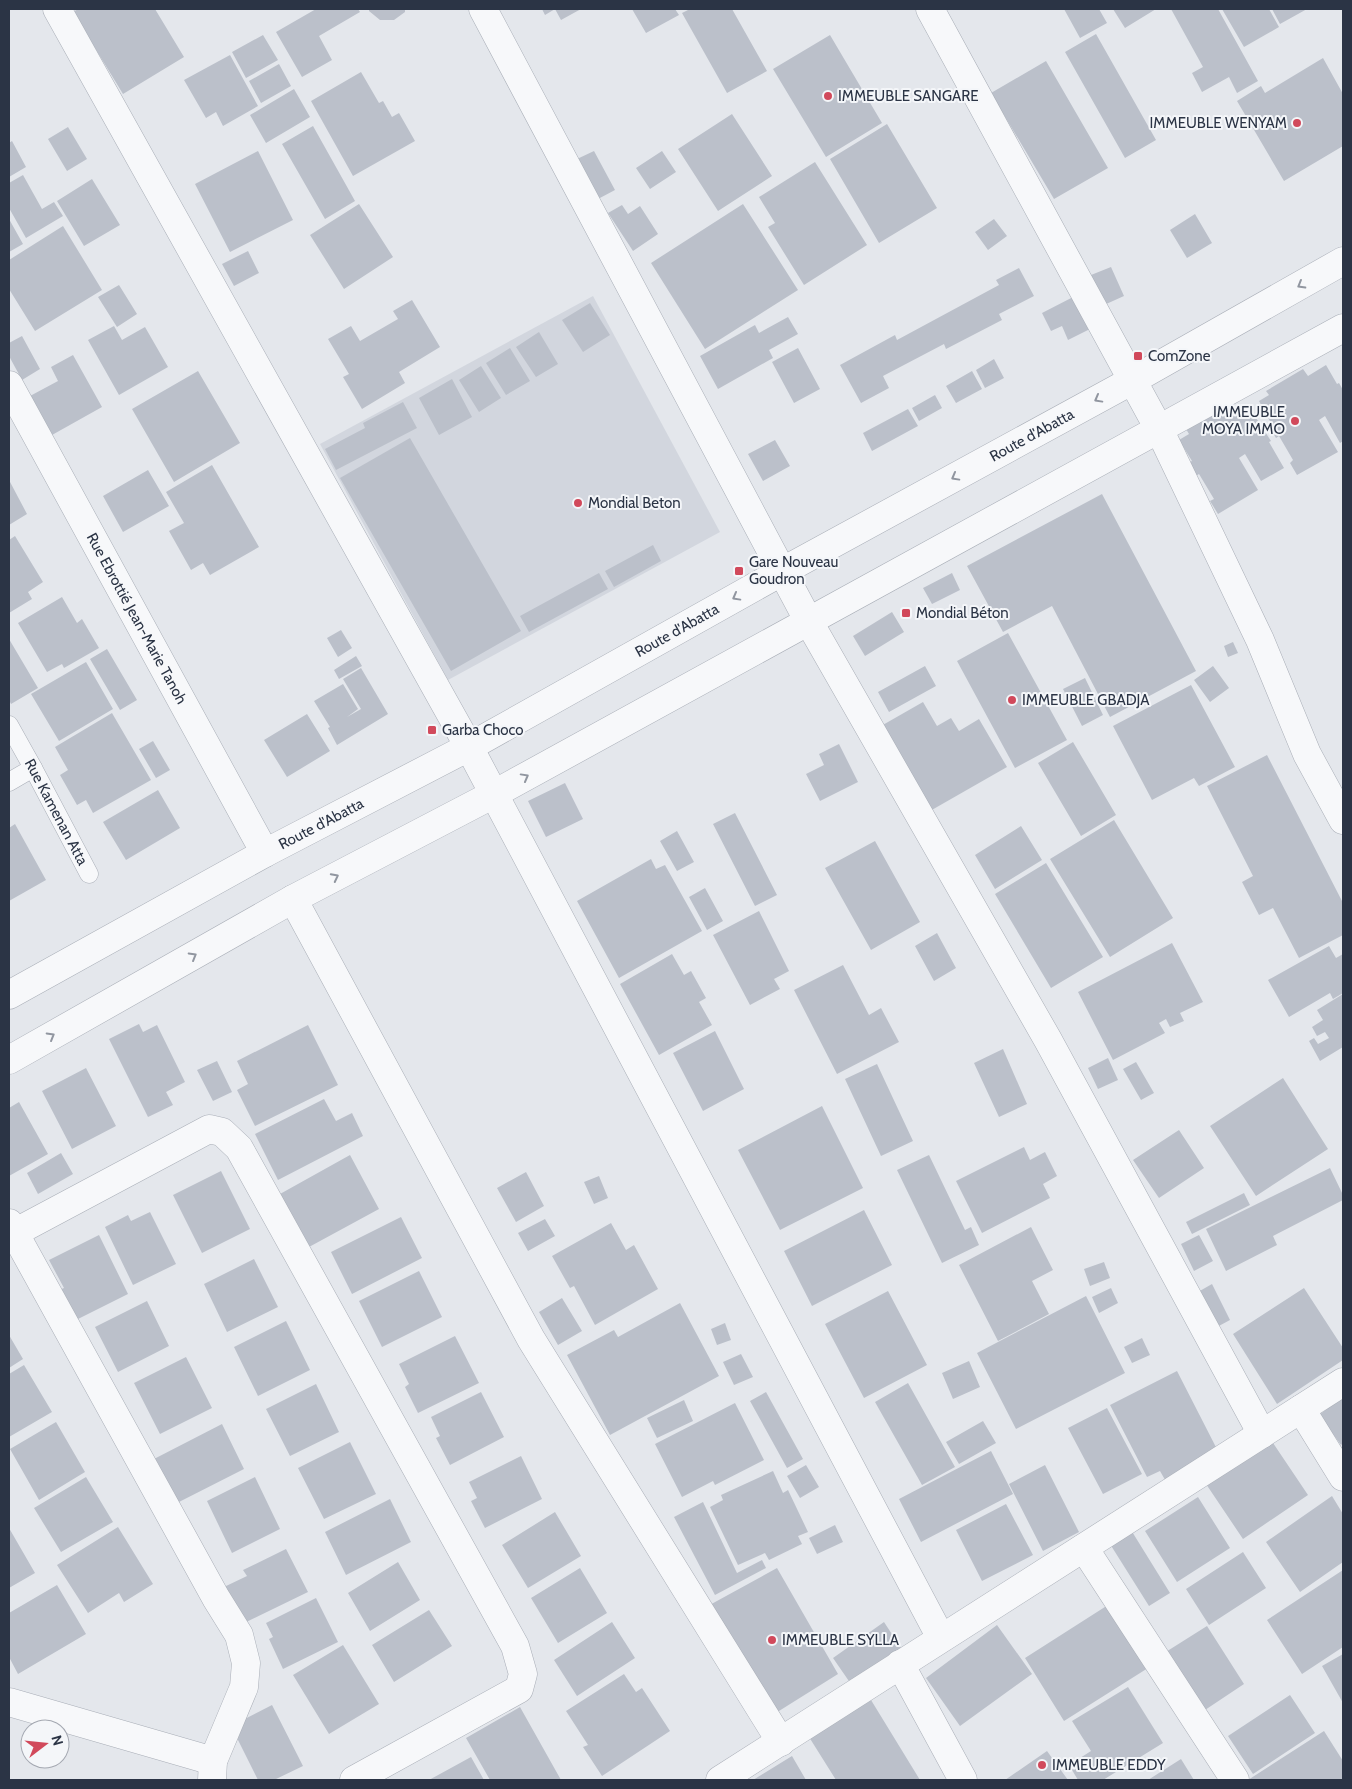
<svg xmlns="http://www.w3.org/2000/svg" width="1352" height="1789" font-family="Cabin,sans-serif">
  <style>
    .built { fill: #d2d6de }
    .building { fill: #bbc0ca }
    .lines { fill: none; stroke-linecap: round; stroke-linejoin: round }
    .service-casing { stroke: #a9aeb7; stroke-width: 19 }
    .minor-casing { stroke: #a9aeb7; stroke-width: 29 }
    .tertiary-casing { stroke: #a9aeb7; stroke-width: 29 }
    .service { stroke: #f7f8fa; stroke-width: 18 }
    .minor { stroke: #f7f8fa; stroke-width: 28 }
    .tertiary { stroke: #f7f8fa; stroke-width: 28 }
    .oneway { stroke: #9196a0 }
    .poi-dot { fill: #d1495b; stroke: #f4f6f9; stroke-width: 2 }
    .labels { text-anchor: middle; stroke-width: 4; stroke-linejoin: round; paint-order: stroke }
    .poi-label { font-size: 15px; fill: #2b3445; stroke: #f4f6f9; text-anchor: start }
    .street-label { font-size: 15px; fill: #2b3445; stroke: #f4f6f9 }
  </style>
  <rect width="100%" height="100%" fill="#e4e7ec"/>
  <path class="built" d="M593 296 720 532 448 680 320 444Z"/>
  <path class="building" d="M78 9H155L184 57 123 94 73 12Z
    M316 9H358L360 12 319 36 332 60 302 77 276 32Z
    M369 9H405V12L394 20H380L369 11Z
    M542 9H581L561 20 555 9 545 15Z
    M632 9H675L679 15 646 33Z
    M690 9H732L767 71 727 93 682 13Z
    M1064 9H1099L1107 23 1080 38Z
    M1113 9H1156L1125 28Z
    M1171 9H1218L1258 81 1237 93 1229 77 1202 92 1192 73 1203 67Z
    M1222 9H1269L1279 27 1244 47Z
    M1272 9H1307L1280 24Z
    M1096 34 1156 140 1125 158 1065 52Z
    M263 35 278 60 246 78 232 52Z
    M830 35 882 123 826 157 773 69Z
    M230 55 258 106 223 126 216 112 206 118 184 80Z
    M1323 58 1343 94V146L1284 181 1237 101 1261 86 1265 93Z
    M1046 61 1108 168 1054 199 991 93Z
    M279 64 291 86 261 103 249 81Z
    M361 72 379 103 383 101 392 117 399 113 415 141 353 176 311 101Z
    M294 89 310 117 266 143 250 115Z
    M732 114 772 176 718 211 678 149Z
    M887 124 937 208 879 243 830 159Z
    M313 126 355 201 325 219 282 144Z
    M68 127 87 159 67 171 48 139Z
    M12 141 26 167 9 177V143Z
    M258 151 293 220 230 252 195 184Z
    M594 151 615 190 598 199 577 159Z
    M662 151 676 172 650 189 636 168Z
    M815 162 867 245 804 285 768 227 775 223 759 197Z
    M23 175 42 209 54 202 63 216 26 238 9 208V183Z
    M92 179 120 225 84 246 57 201Z
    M359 204 393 257 344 289 310 235Z
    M743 204 798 290 705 349 651 263Z
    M622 205 628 214 640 206 658 234 633 251 608 213Z
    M1195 214 1212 243 1187 258 1170 230Z
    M9 219 23 244 9 252Z
    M994 219 1007 236 988 250 975 232Z
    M63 226 102 290 35 331 9 289V260Z
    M248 251 259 273 234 286 222 264Z
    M1111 267 1124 296 1104 305 1091 275Z
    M1019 268 1034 296 999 314 1002 320 946 349 944 344 883 376 889 388 861 403 840 365 895 335 897 340 999 285 996 280Z
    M119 285 137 314 117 327 98 297Z
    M1077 295 1094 327 1068 340 1062 326 1051 331 1042 313Z
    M412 300 440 347 399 372 405 383 362 409 343 377 349 374 328 339 351 326 360 341 398 319 393 311Z
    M590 303 610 335 583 352 562 320Z
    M788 317 798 334 769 350 773 358 718 389 700 356 755 325 759 333Z
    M114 326 122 340 145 327 168 367 119 395 88 340Z
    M539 332 558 364 536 377 516 347Z
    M22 336 40 369 22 380 9 356V343Z
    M510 348 530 381 506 395 486 363Z
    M798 348 820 389 794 403 772 362Z
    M73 355 102 407 52 435 30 396 58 381 51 367Z
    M994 359 1004 378 985 388 976 370Z
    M1326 365 1337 384 1339 383 1343 390V441L1340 443 1325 416 1319 420 1338 452 1297 475 1290 463 1293 460 1279 436 1276 438 1268 425 1271 423 1259 401 1269 395 1266 391 1303 369 1308 376Z
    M481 366 501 398 479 412 459 380Z
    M198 371 240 443 174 482 132 409Z
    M972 371 982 389 956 403 946 386Z
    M452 379 472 417 439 435 419 398Z
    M935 395 942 408 919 421 912 408Z
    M403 402 417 428 336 470 325 449 365 428 363 423Z
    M1247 404 1271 441 1269 442 1284 468 1261 481 1245 454 1239 458 1258 490 1218 514 1210 501 1214 499 1199 474 1196 476 1188 463 1192 461 1179 440 1189 434 1186 429 1224 407 1228 414Z
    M908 409 918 426 872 451 863 433Z
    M410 438 521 631 451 671 340 478Z
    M775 440 790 466 763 481 748 454Z
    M212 465 259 547 210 575 203 563 191 570 169 531 184 523 166 492Z
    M148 470 169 506 123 532 103 496Z
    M9 480 27 514 9 525Z
    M1102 494 1196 671 1110 717 1052 606 1003 632 967 566Z
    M15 536 43 582 28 592 32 599 9 613V540Z
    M653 545 661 561 614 587 605 571Z
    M599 573 608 589 529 632 520 616Z
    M952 573 960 590 932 604 923 588Z
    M62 597 77 623 82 619 99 648 64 668 62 664 47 672 18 623Z
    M892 612 904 632 865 656 853 636Z
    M341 630 352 648 338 657 327 638Z
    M1008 633 1067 740 1015 768 957 661Z
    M9 639 38 688 11 704 9 700Z
    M1233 642 1238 653 1228 657 1224 646Z
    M107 649 137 700 120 710 90 659Z
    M356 656 362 666 339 679 334 670Z
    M86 662 113 709 59 741 31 694Z
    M925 666 936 686 889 712 878 692Z
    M1213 666 1229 688 1210 702 1194 680Z
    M361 668 388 714 337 745 328 728 330 727 314 701 343 684 358 709 347 717 361 709 343 679Z
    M1085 678 1103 715 1082 726 1063 689Z
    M1191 685 1235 767 1199 786 1194 778 1152 800 1113 726Z
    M923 702 937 726 951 718 959 731 979 719 1007 767 930 811 881 726Z
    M112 713 151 780 93 813 86 800 77 805 60 775 68 770 55 747Z
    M307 714 330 751 287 777 264 740Z
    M153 741 170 770 156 778 139 749Z
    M1073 742 1116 815 1081 836 1038 763Z
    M839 744 858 782 820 801 806 774 824 765 819 754Z
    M1267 755 1343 903V935L1299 958 1273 908 1259 915 1242 882 1253 876 1207 786Z
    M565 783 583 819 546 837 528 801Z
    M158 790 180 828 126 860 103 822Z
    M735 813 777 895 755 906 713 824Z
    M1114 820 1173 918 1110 957 1050 859Z
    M15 824 46 880 9 901V828Z
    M1021 826 1042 860 995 889 975 855Z
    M677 831 694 862 677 871 660 841Z
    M875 841 920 922 871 950 825 868Z
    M651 859 656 869 665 865 702 931 619 978 577 901Z
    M1046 863 1103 957 1051 988 995 894Z
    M705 888 723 921 707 930 689 897Z
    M759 911 789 971 774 979 780 989 750 1005 713 935Z
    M937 933 956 968 934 981 915 946Z
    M1172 943 1203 1002 1180 1013 1184 1021 1170 1027 1166 1019 1159 1023 1165 1033 1113 1060 1078 992Z
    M1329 946 1336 958 1343 954V993L1333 999 1330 993 1289 1017 1268 980Z
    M672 954 684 975 691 971 706 998 699 1002 712 1025 659 1055 620 984Z
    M843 965 869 1015 881 1008 899 1042 837 1074 794 990Z
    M1343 994V1047L1320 1061 1309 1041 1314 1038 1318 1044 1329 1038 1325 1032 1317 1036 1312 1027 1323 1020 1317 1010Z
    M139 1024 143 1032 157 1025 185 1082 166 1092 173 1105 148 1117 109 1039Z
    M308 1025 338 1085 255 1126 237 1090 248 1084 237 1061Z
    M715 1031 744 1089 703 1111 673 1053Z
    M1003 1049 1027 1104 999 1117 974 1063Z
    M1108 1058 1118 1080 1098 1089 1088 1068Z
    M217 1061 232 1092 213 1101 197 1070Z
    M1136 1062 1154 1093 1141 1100 1123 1069Z
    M877 1064 913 1141 881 1156 845 1079Z
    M86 1068 116 1126 72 1149 42 1091Z
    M1283 1078 1328 1149 1256 1196 1210 1126Z
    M324 1099 336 1121 352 1113 363 1136 278 1180 255 1134Z
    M19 1102 48 1154 9 1176V1108Z
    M822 1106 863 1188 780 1230 738 1150Z
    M1179 1130 1204 1168 1159 1198 1133 1160Z
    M1024 1147 1030 1160 1045 1152 1057 1176 1043 1184 1050 1198 982 1233 956 1181Z
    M61 1153 73 1174 38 1194 27 1173Z
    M350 1155 379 1209 309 1247 280 1194Z
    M929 1155 965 1230 971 1227 979 1245 942 1263 897 1170Z
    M1330 1168 1343 1195V1200L1273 1236 1277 1245 1226 1271 1206 1229Z
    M221 1171 250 1229 202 1253 173 1195Z
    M526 1172 544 1206 516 1222 497 1188Z
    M599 1176 608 1198 594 1204 584 1182Z
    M1244 1193 1250 1205 1192 1234 1186 1222Z
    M864 1210 892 1265 812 1306 784 1251Z
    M150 1212 176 1264 133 1285 105 1227 128 1215 131 1221Z
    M401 1217 422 1258 352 1294 331 1252Z
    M545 1219 555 1236 528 1251 518 1233Z
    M611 1223 626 1250 634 1245 658 1289 595 1325 574 1286 570 1288 552 1256Z
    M1031 1227 1053 1270 1032 1281 1049 1314 998 1341 959 1265Z
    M99 1235 128 1294 74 1321 59 1290 64 1288 49 1260Z
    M1199 1235 1213 1261 1194 1271 1181 1244Z
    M254 1259 278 1307 227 1332 204 1284Z
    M1104 1262 1110 1278 1090 1286 1084 1269Z
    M419 1271 442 1317 382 1347 359 1301Z
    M1212 1284 1230 1320 1217 1327 1198 1292Z
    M1111 1288 1118 1303 1099 1313 1092 1297Z
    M1304 1288 1343 1348V1360L1277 1404 1233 1334Z
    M888 1291 927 1365 864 1398 825 1324Z
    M1086 1296 1125 1373 1016 1429 977 1353Z
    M562 1298 582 1331 558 1345 539 1312Z
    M147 1301 169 1346 118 1372 95 1327Z
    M680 1303 719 1376 610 1435 567 1355 614 1330 618 1337Z
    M286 1321 310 1370 258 1396 234 1347Z
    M725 1323 731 1340 717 1345 711 1329Z
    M9 1335 23 1359 9 1368Z
    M455 1336 479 1383 418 1413 405 1387 409 1384 399 1364Z
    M1142 1338 1150 1355 1132 1363 1124 1347Z
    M741 1354 753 1377 734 1385 723 1362Z
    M186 1357 212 1408 160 1434 134 1383Z
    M969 1361 980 1387 953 1399 942 1373Z
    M24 1365 52 1412 9 1437V1374Z
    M1177 1371 1221 1457 1168 1485 1160 1471 1147 1477 1110 1405Z
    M908 1383 955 1467 922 1485 875 1402Z
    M316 1384 339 1432 290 1456 266 1409Z
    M481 1392 504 1437 450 1465 436 1438 440 1436 431 1417Z
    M766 1392 803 1459 787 1468 750 1401Z
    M1343 1397V1443L1341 1445 1319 1415Z
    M684 1400 693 1421 657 1438 647 1418Z
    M735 1403 764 1460 715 1485 713 1481 682 1497 655 1444Z
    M1107 1408 1142 1474 1103 1494 1068 1428Z
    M983 1421 996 1443 959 1464 946 1442Z
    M56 1422 85 1472 39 1500 10 1449Z
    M222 1424 244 1469 177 1503 154 1459Z
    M1269 1437 1308 1495 1243 1539 1204 1481Z
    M350 1442 376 1494 324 1519 298 1468Z
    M991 1451 1013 1494 921 1542 899 1499Z
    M521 1456 542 1499 485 1528 471 1501 477 1498 469 1482Z
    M806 1465 819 1487 800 1498 787 1476Z
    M1045 1465 1079 1532 1043 1551 1009 1484Z
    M773 1471 783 1493 788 1490 808 1532 798 1536 802 1544 769 1560 765 1553 738 1565 710 1507 723 1500 721 1495Z
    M86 1477 113 1522 61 1552 34 1508Z
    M255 1477 280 1529 232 1553 207 1501Z
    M1332 1496 1343 1514V1562L1300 1592 1266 1542Z
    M1198 1497 1230 1548 1177 1582 1145 1531Z
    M390 1499 411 1542 346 1575 325 1532Z
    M703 1502 737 1573 762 1560 766 1568 715 1595 674 1517Z
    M1006 1504 1033 1555 982 1581 956 1530Z
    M555 1512 581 1556 528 1588 502 1545Z
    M835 1525 843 1542 817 1554 809 1538Z
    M118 1527 153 1584 124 1602 119 1593 88 1613 57 1565Z
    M9 1528 35 1573 9 1588Z
    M1131 1530 1170 1593 1149 1606 1110 1544Z
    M286 1549 308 1592 242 1624 224 1587 247 1576 243 1570Z
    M1243 1552 1266 1588 1209 1625 1186 1589Z
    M398 1562 420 1600 370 1631 348 1593Z
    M580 1568 607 1613 558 1643 531 1598Z
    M777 1568 838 1674 771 1716 706 1607Z
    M1343 1570V1647L1302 1674 1267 1620Z
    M57 1585 86 1634 18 1674 9 1657V1613Z
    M316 1598 338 1642 283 1669 269 1639 273 1637 266 1623Z
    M1108 1605 1148 1668 1064 1721 1025 1658Z
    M429 1610 452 1646 394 1682 372 1645Z
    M612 1622 635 1658 577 1696 554 1660Z
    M884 1622 903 1651 853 1687 833 1658Z
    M997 1625 1032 1674 960 1726 926 1678Z
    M1207 1626 1244 1684 1199 1714 1161 1655Z
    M343 1645 379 1704 329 1734 293 1675Z
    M1343 1654V1703L1322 1666Z
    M624 1674 636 1692 642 1688 670 1731 602 1776 583 1747 588 1745 566 1711Z
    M1128 1687 1163 1743 1103 1780H1078L1069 1765 1091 1751 1072 1721Z
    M1290 1695 1315 1733 1253 1774 1228 1736Z
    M871 1700 920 1780H836L809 1737Z
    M272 1705 303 1766 274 1780H258L231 1726Z
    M520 1707 561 1780H490L466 1738Z
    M1324 1731 1343 1761V1780H1248Z
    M1047 1751 1068 1780H1005Z
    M792 1756 806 1780H753Z
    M471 1757 484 1780H429Z
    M1181 1759 1194 1780H1148Z"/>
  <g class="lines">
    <defs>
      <g id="service">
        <path id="s1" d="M9 725 33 768 89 874"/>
        <path d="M9 782 33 768"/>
      </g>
      <g id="minor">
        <path d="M57 9 469 747 941 1638"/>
        <path d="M483 9 809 622 1048 1040 1262 1434"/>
        <path d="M930 9 1159 429 1260 640 1307 754 1343 820"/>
        <path id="s2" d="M9 385 265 853"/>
        <path d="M293 899 531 1339 781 1742"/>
        <path d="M9 1223 216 1598 239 1635 246 1663 244 1687 213 1761 212 1780"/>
        <path d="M14 1233 209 1129 222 1132 239 1148 515 1646 523 1674 519 1689 354 1780"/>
        <path d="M1301 1409 1343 1477"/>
        <path d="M1084 1548 1235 1780"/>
        <path d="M900 1664 963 1780"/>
        <path d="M9 1702 213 1761"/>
        <path d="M720 1780 1343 1382"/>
      </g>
      <g id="tertiary">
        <path id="s3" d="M9 995 265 853 469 747 783 571 1133 380 1343 261"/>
        <path d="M9 1060 293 899 494 794 1343 328"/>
      </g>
    </defs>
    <use href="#service" class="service-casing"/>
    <use href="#minor" class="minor-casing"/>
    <use href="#tertiary" class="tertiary-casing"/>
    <use href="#service" class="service"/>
    <use href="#minor" class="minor"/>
    <use href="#tertiary" class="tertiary"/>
  </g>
  <defs><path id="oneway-chevron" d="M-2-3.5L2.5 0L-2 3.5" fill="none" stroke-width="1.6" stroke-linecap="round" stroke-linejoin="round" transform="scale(1.25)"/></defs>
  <g class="oneway">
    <use href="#oneway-chevron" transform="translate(1301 285) rotate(150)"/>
    <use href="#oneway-chevron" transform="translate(1098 399) rotate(151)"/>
    <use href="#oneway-chevron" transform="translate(955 477) rotate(151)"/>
    <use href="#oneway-chevron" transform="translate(736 597) rotate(151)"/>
    <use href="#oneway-chevron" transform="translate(525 777) rotate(-29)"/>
    <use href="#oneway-chevron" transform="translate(335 877) rotate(-27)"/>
    <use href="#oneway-chevron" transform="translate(193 956) rotate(-30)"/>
    <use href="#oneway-chevron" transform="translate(51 1036) rotate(-30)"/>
  </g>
  <g class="poi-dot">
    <circle cx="828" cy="96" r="5"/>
    <circle cx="1297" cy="123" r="5"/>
    <rect x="1133" y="351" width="10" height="10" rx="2.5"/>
    <circle cx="1295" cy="421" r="5"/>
    <circle cx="578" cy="503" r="5"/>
    <rect x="734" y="566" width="10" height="10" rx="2.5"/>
    <rect x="901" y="608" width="10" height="10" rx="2.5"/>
    <circle cx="1012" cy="700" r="5"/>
    <rect x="427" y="725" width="10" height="10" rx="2.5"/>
    <circle cx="772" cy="1640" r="5"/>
    <circle cx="1042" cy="1765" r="5"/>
  </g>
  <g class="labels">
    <g class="poi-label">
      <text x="838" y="101">IMMEUBLE SANGARE</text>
      <text x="1287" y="128" text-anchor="end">IMMEUBLE WENYAM</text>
      <text x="1148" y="361">ComZone</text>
      <text x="1285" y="417" text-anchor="end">IMMEUBLE<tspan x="1285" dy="17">MOYA IMMO</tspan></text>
      <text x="588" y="508">Mondial Beton</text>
      <text x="749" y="567">Gare Nouveau<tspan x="749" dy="17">Goudron</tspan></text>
      <text x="916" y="618">Mondial Béton</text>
      <text x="1022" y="705">IMMEUBLE GBADJA</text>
      <text x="442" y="735">Garba Choco</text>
      <text x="782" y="1645">IMMEUBLE SYLLA</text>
      <text x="1052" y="1770">IMMEUBLE EDDY</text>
    </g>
    <g class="street-label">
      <text dy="5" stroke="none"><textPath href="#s3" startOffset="1166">Route d'Abatta</textPath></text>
      <text dy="5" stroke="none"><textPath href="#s2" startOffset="266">Rue Ebrottié Jean-Marie Tanoh</textPath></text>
      <text dy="5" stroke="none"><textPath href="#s3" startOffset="761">Route d'Abatta</textPath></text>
      <text dy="5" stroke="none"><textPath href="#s1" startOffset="99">Rue Kamenan Atta</textPath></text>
      <text dy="5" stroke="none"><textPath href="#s3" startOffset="356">Route d'Abatta</textPath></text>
    </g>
  </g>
  <rect width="1352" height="1789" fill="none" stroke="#2b3445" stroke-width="20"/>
  <g transform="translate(45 1744) rotate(74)"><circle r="24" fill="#f4f6f9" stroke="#a4a8b1"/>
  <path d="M0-4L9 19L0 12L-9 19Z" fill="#d1495b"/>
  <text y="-8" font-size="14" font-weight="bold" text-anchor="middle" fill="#2b3445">N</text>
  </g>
</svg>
